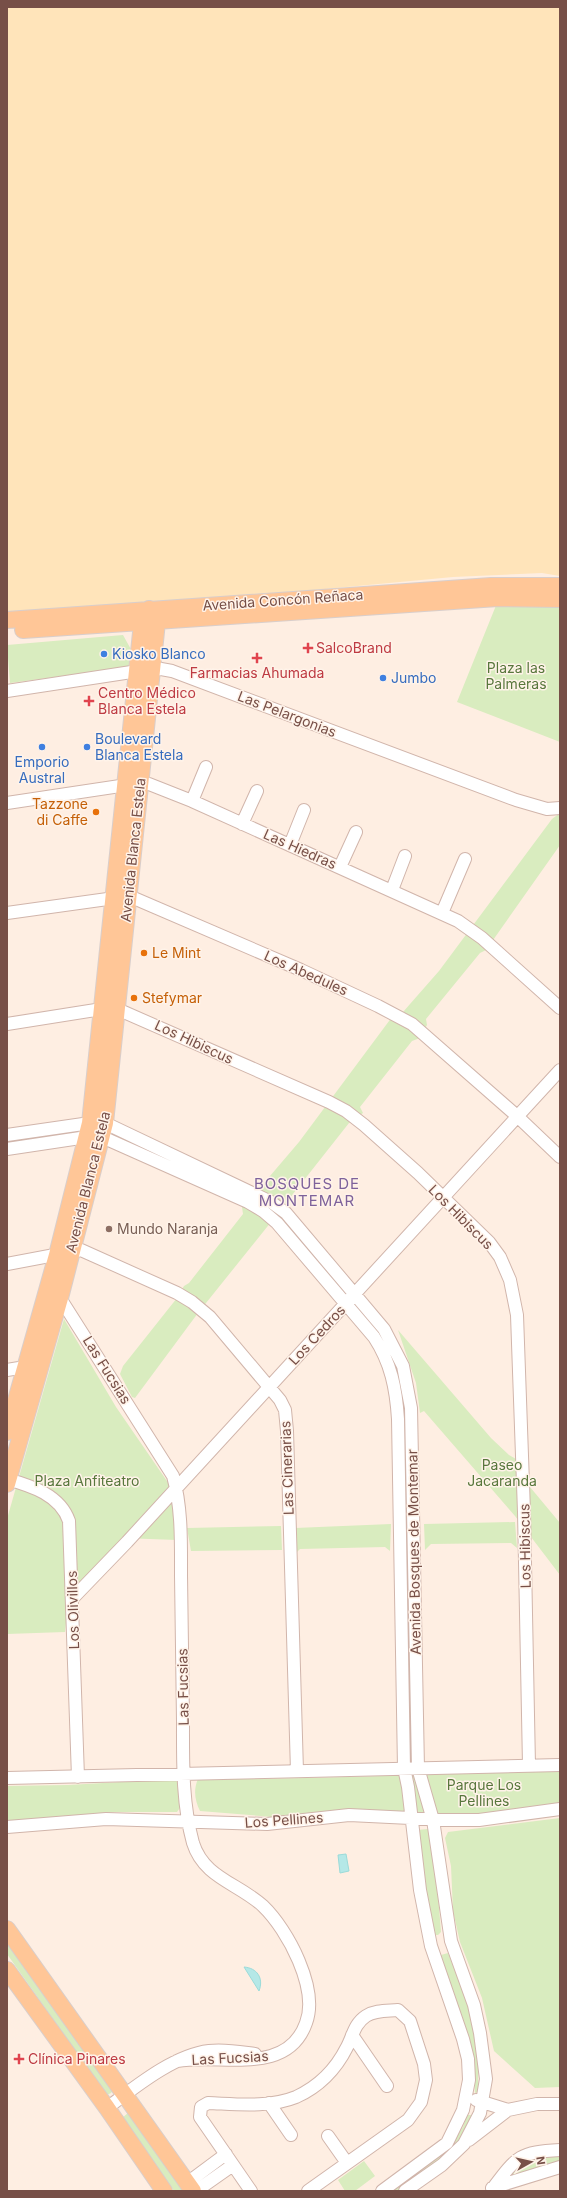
<svg xmlns="http://www.w3.org/2000/svg" width="567" height="2198" font-family="Inter,sans-serif">
  <style>
    .green { fill: #d9ecbf }
    .sand { fill: #ffe4ba }
    .water { fill: #b5e8e7; stroke: #9bdbd9 }
    .lines { fill: none; stroke-linecap: round; stroke-linejoin: round }
    .minor-casing { stroke: #d1b5ab; stroke-width: 14 }
    .major-casing { stroke: #d9cecb; stroke-width: 18 }
    .minor { stroke: #fff; stroke-width: 12 }
    .major { stroke: #ffc697; stroke-width: 16 }
    .health-dot { fill: #e0444e; stroke: #fff3e9; stroke-width: 1.5 }
    .shop-dot { fill: #3f7fe0; stroke: #fff3e9; stroke-width: 1.5 }
    .food-dot { fill: #e8710a; stroke: #fff3e9; stroke-width: 1.5 }
    .education-dot { fill: #8d6e63; stroke: #fff3e9; stroke-width: 1.5 }
    .labels { text-anchor: middle; stroke-width: 3; stroke-linejoin: round; paint-order: stroke }
    .street-label { font-size: 14px; fill: #774f47; stroke: #fff3e9 }
    .health-label { font-size: 14px; fill: #be3a42; stroke: #fff3e9; text-anchor: start }
    .shop-label { font-size: 14px; fill: #366cbe; stroke: #fff3e9; text-anchor: start }
    .park-label { font-size: 14px; fill: #58773c; stroke: #fff3e9 }
    .food-label { font-size: 14px; fill: #c56008; stroke: #fff3e9; text-anchor: start }
    .education-label { font-size: 14px; fill: #785e54; stroke: #fff3e9; text-anchor: start }
    .neighbourhood-label { font-size: 15px; letter-spacing: 1px; fill: #7e629b; stroke: #fff3e9 }
  </style>
  <rect width="100%" height="100%" fill="#feeee2"/>
  <path class="green" d="M497 603 560 606V742L457 702Z
    M123 635 133 653 130 667 10 683 7 645Z
    M560 813V845L486 950 480 953 426 1019 427 1025 420 1038 412 1041 360 1107 363 1113 349 1123 278 1213 343 1290 340 1293 275 1217 198 1313 135 1398 132 1397 120 1374 123 1366 177 1298 184 1286 189 1283 243 1214 242 1207 249 1199 116 1138V1133L253 1196 299 1142 392 1017 403 1012 439 971 552 819Z
    M69 1131 71 1134 7 1145V1140Z
    M358 1306C380 1333 395 1354 404 1388L413 1758H408L400 1392 356 1309Z
    M64 1319 116 1407 169 1484 178 1504 177 1540 122 1538 69 1595 65 1632 7 1634V1519Z
    M398 1330 491 1438 509 1455 516 1459 530 1487 560 1523V1575L515 1516 424 1411 420 1413 416 1383Z
    M515 1522 517 1548 511 1543 431 1544 425 1550 424 1524Z
    M391 1524 390 1551 385 1547 300 1549 296 1553 295 1528Z
    M281 1526 282 1550 191 1551 187 1528Z
    M560 1770V1804L476 1815 362 1810 285 1818 200 1811C195 1801 193 1790 198 1779 319 1780 439 1773 560 1770Z
    M174 1779 182 1786 184 1802 177 1812H115L7 1821V1786L68 1785Z
    M560 1818V2087L535 2088 494 2051 482 1998 460 1942 453 1911 451 1866 445 1838 448 1832Z
    M428 1829 436 1870 441 1932 438 1935H433L417 1830Z
    M7 1940 113 2090 111 2093 107 2095 7 1954Z
    M448 1953C458 1979 470 2004 475 2031 479 2051 478 2072 478 2092L475 2093 473 2065 441 1955Z
    M128 2113 183 2191H174L122 2118Z
    M467 2115H472L473 2120 449 2154 398 2191H391L451 2146 463 2127Z
    M560 2155V2161L509 2177 531 2156Z
    M364 2161 375 2176 355 2191H345L338 2180Z"/>
  <path class="sand" d="M7 7H560V576L542 573 453 577 272 594 7 612Z"/>
  <path class="water" d="M346 1854 349 1871 340 1873 338 1855Z
    M244 1967C257 1968 264 1978 259 1991Z"/>
  <g class="lines">
    <defs>
      <path id="minor" d="M7 691 138 671 161 669 172 671 516 800 547 809 560 808
        M192 801 206 767
        M7 803 140 783 149 784 192 801 458 921 482 938 560 1008
        M242 824 257 791
        M290 845 304 810
        M340 867 356 832
        M392 890 405 856
        M7 913 129 896 301 970 378 1006 412 1024 517 1116 560 1157
        M442 913 465 859
        M7 1024 102 1009H117L329 1102 346 1111 364 1125 418 1173 489 1242 500 1257 510 1280 517 1315 524 1512 529 1765
        M7 1135 90 1123H105L271 1202 286 1213 384 1329 403 1366 411 1408 418 1768 433 1820 451 1941 474 2005 480 2033 486 2079 480 2113 464 2144 442 2165 405 2191
        M7 1149 87 1137H102L248 1202 263 1211 277 1223 374 1337C391 1363 396 1388 398 1419L404 1768 408 1787 420 1890 431 1946 463 2039 468 2059 469 2080 463 2110 447 2143 382 2191
        M7 1264 81 1250 177 1293 192 1302 210 1317 280 1400 285 1410 287 1431 297 1771
        M60 1298 173 1476C182 1508 181 1542 181 1576 182 1624 182 1672 183 1721 183 1761 182 1803 193 1843 204 1878 238 1883 263 1906 288 1930 319 1989 306 2023 287 2077 220 2053 177 2061
        M7 1370 25 1367 33 1368
        M7 1479C32 1486 60 1495 69 1521L78 1777
        M73 1598 127 1542 560 1070
        M7 1778 560 1765
        M7 1827 106 1819 267 1824 349 1815 451 1820H479L560 1809
        M352 2035 387 2086
        M476 2100 508 2110 537 2104H560
        M269 2103 291 2135
        M107 2108C135 2087 174 2055 209 2051 225 2049 240 2052 255 2054
        M328 2136 347 2163
        M469 2140 508 2110
        M187 2183 226 2154
        M492 2188 560 2167
        M493 2188C517 2156 520 2152 560 2150
        M196 2191 233 2165
        M251 2191 200 2117 201 2107 208 2103C236 2104 269 2108 296 2097 318 2087 336 2069 347 2047 353 2036 354 2024 366 2016 375 2010 387 2011 398 2010L410 2021 424 2064 426 2080 421 2102 408 2120 308 2191"/>
      <path id="major" d="M7 620 491 586H560
        M23 630 498 598 560 599
        M7 1432 57 1255 90 1123 142 623 149 609
        M7 1484 60 1298 105 1123 157 622 149 609
        M7 1929 193 2191
        M7 1970 107 2108 164 2191"/>
    </defs>
    <use href="#minor" class="minor-casing"/>
    <use href="#major" class="major-casing"/>
    <use href="#minor" class="minor"/>
    <use href="#major" class="major"/>
  </g>
  <g class="health-dot">
    <path d="M306 642h4v4h4v4h-4v4h-4v-4h-4v-4h4z"/>
    <path d="M255 652h4v4h4v4h-4v4h-4v-4h-4v-4h4z"/>
    <path d="M87 695h4v4h4v4h-4v4h-4v-4h-4v-4h4z"/>
    <path d="M17 2053h4v4h4v4h-4v4h-4v-4h-4v-4h4z"/>
  </g>
  <g class="shop-dot">
    <circle cx="104" cy="654" r="4"/>
    <circle cx="383" cy="678" r="4"/>
    <circle cx="42" cy="747" r="4"/>
    <circle cx="87" cy="747" r="4"/>
  </g>
  <g class="food-dot">
    <circle cx="96" cy="812" r="4"/>
    <circle cx="144" cy="953" r="4"/>
    <circle cx="134" cy="998" r="4"/>
  </g>
  <circle class="education-dot" cx="109" cy="1229" r="4"/>
  <g class="labels">
    <g class="street-label">
      <text transform="translate(283 600) rotate(-4)" y="5">Avenida Concón Reñaca</text>
      <text transform="translate(287 714) rotate(21)" y="5">Las Pelargonias</text>
      <text transform="translate(300 849) rotate(24)" y="5">Las Hiedras</text>
      <text transform="translate(133 850) rotate(-84)" y="5">Avenida Blanca Estela</text>
      <text transform="translate(306 973) rotate(24)" y="5">Los Abedules</text>
      <text transform="translate(194 1042) rotate(25)" y="5">Los Hibiscus</text>
      <text transform="translate(88 1182) rotate(-76)" y="5">Avenida Blanca Estela</text>
      <text transform="translate(461 1217) rotate(45)" y="5">Los Hibiscus</text>
      <text transform="translate(317 1335) rotate(-47)" y="5">Los Cedros</text>
      <text transform="translate(107 1370) rotate(58)" y="5">Las Fucsias</text>
      <text transform="translate(287 1468) rotate(-92)" y="5">Las Cinerarias</text>
      <text transform="translate(525 1546) rotate(-91)" y="5">Los Hibiscus</text>
      <text transform="translate(414 1552) rotate(-91)" y="5">Avenida Bosques de Montemar</text>
      <text transform="translate(73 1610) rotate(-92)" y="5">Los Olivillos</text>
      <text transform="translate(183 1687) rotate(-91)" y="5">Las Fucsias</text>
      <text transform="translate(284 1820) rotate(-4)" y="5">Los Pellines</text>
      <text transform="translate(230 2058) rotate(-3)" y="5">Las Fucsias</text>
    </g>
    <g class="health-label">
      <text x="316" y="653">SalcoBrand</text>
      <text x="257" y="678" text-anchor="middle">Farmacias Ahumada</text>
      <text x="98" y="698">Centro Médico<tspan x="98" dy="16">Blanca Estela</tspan></text>
      <text x="28" y="2064">Clínica Pinares</text>
    </g>
    <g class="shop-label">
      <text x="112" y="659">Kiosko Blanco</text>
      <text x="391" y="683">Jumbo</text>
      <text x="95" y="744">Boulevard<tspan x="95" dy="16">Blanca Estela</tspan></text>
      <text x="42" y="767" text-anchor="middle">Emporio<tspan x="42" dy="16">Austral</tspan></text>
    </g>
    <g class="park-label">
      <text x="516" y="673">Plaza las<tspan x="516" dy="16">Palmeras</tspan></text>
      <text x="502" y="1470">Paseo<tspan x="502" dy="16">Jacaranda</tspan></text>
      <text x="87" y="1486">Plaza Anfiteatro</text>
      <text x="484" y="1790">Parque Los<tspan x="484" dy="16">Pellines</tspan></text>
    </g>
    <g class="food-label">
      <text x="88" y="809" text-anchor="end">Tazzone<tspan x="88" dy="16">di Caffe</tspan></text>
      <text x="152" y="958">Le Mint</text>
      <text x="142" y="1003">Stefymar</text>
    </g>
    <g class="education-label">
      <text x="117" y="1234">Mundo Naranja</text>
    </g>
    <g class="neighbourhood-label">
      <text x="307" y="1189">BOSQUES DE<tspan x="307" dy="17">MONTEMAR</tspan></text>
    </g>
  </g>
  <rect width="567" height="2198" fill="none" stroke="#774f47" stroke-width="16"/>
  <g transform="translate(531 2162) rotate(82)" stroke="#fff3e9" stroke-width="3" paint-order="stroke">
  <path d="M0-3L7 15L0 10L-7 15Z" fill="#774f47"/>
  <text y="-6" font-size="11" font-weight="bold" text-anchor="middle" fill="#774f47">N</text>
  </g>
</svg>
